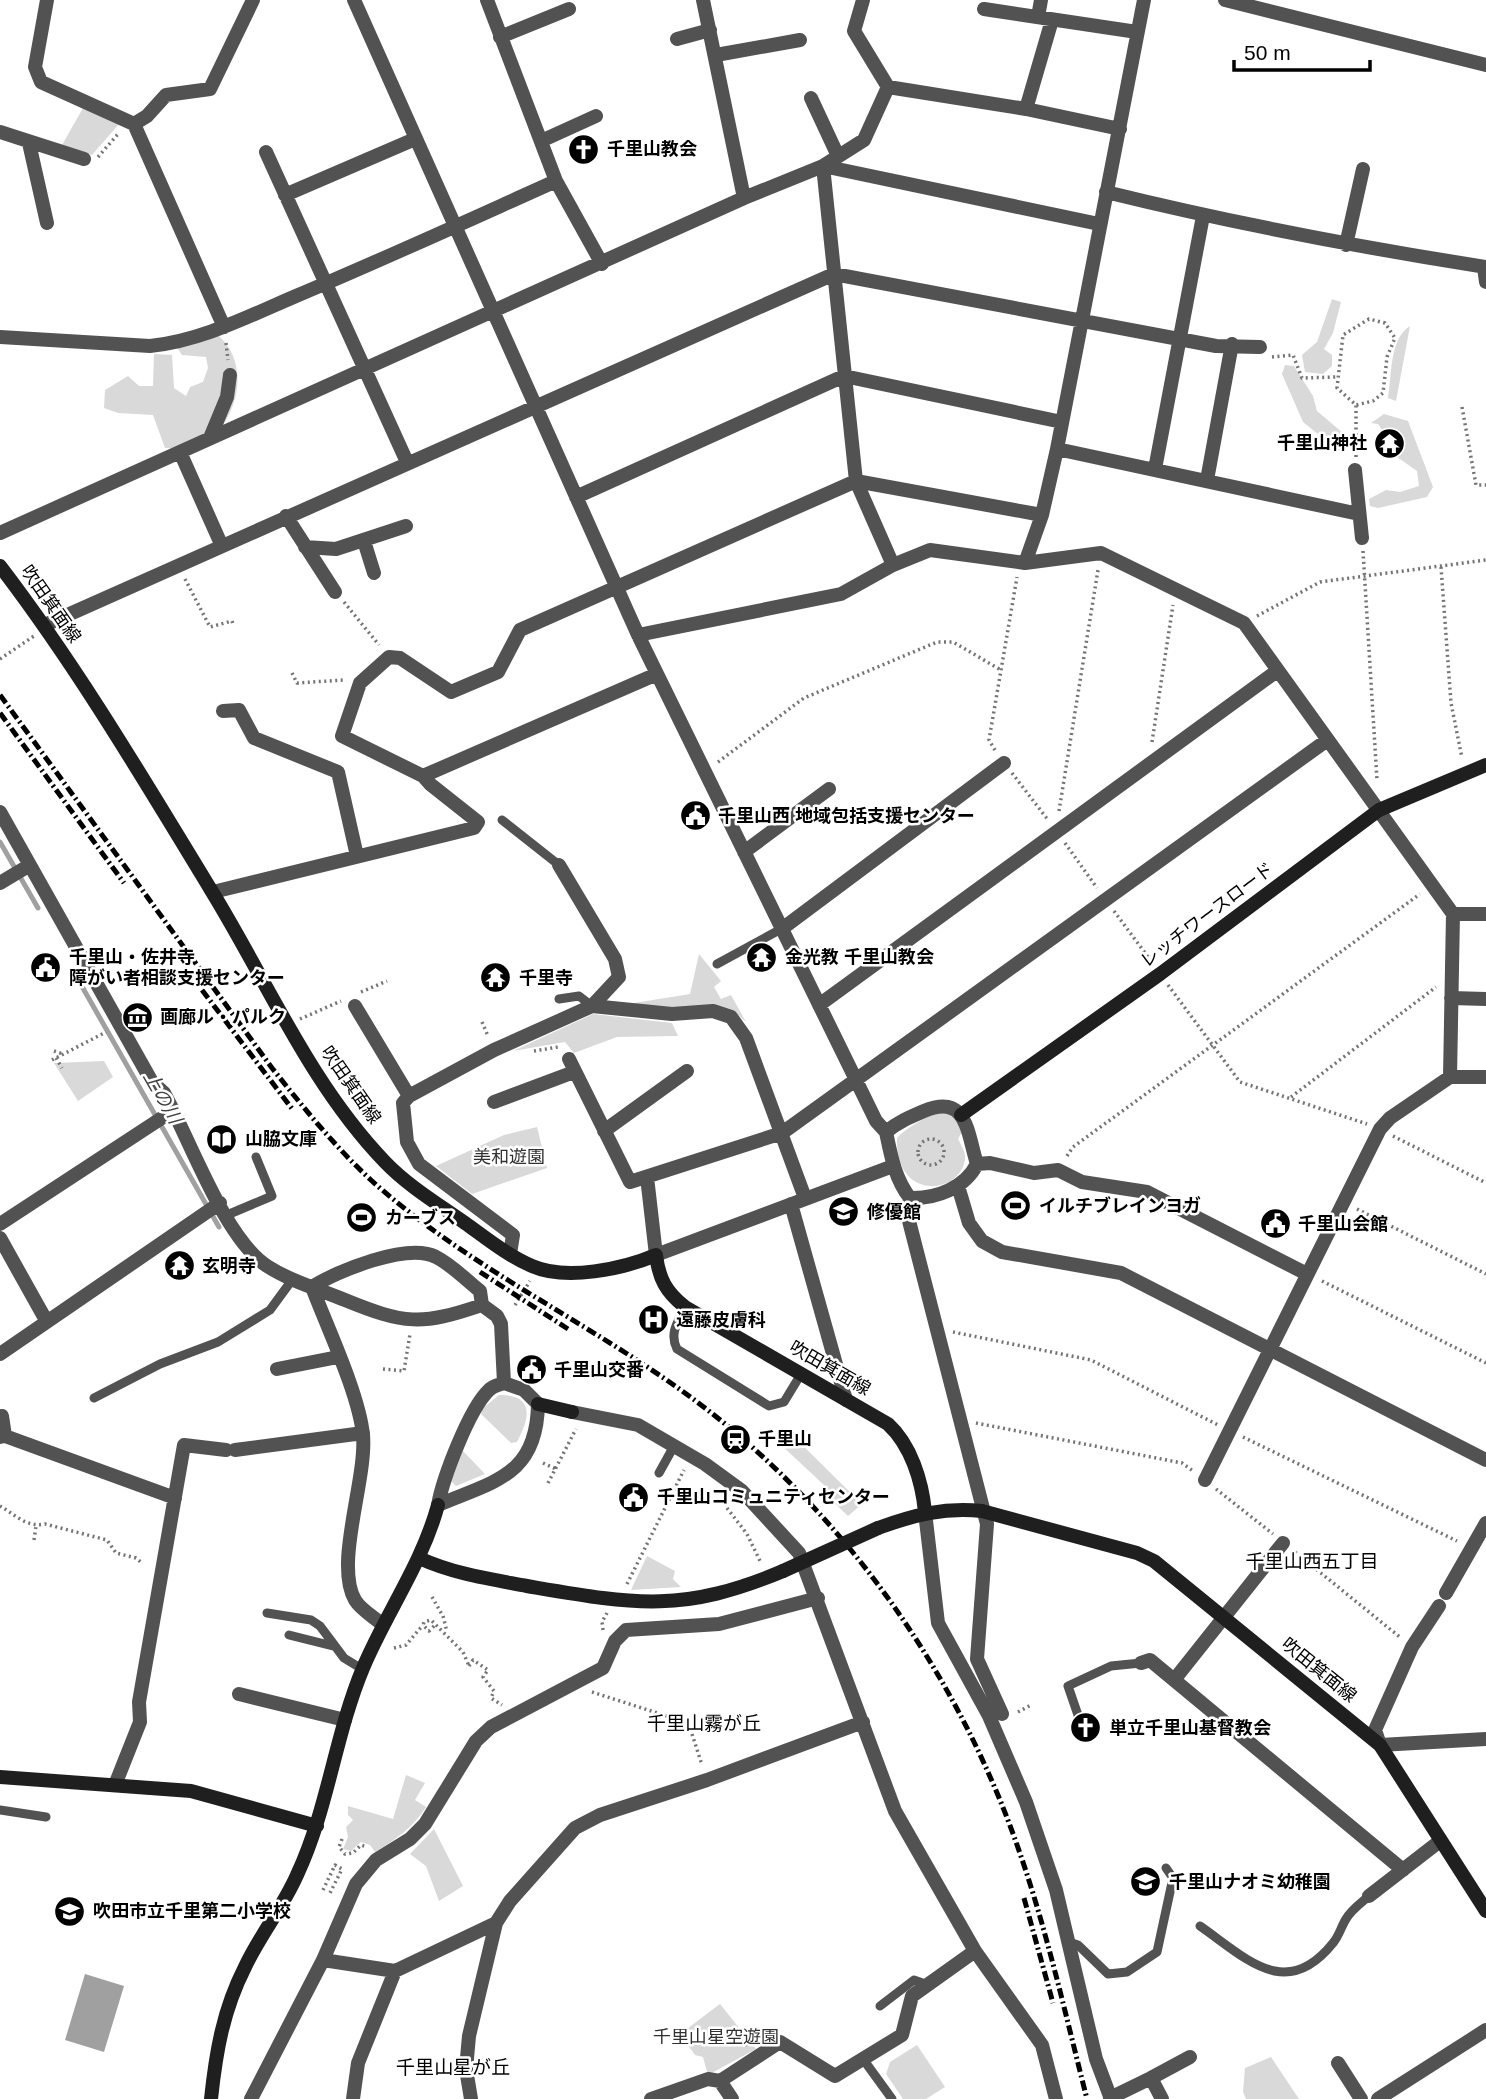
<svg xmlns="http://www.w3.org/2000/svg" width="1486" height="2099" font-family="Arial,'Noto Sans JP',sans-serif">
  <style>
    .green { fill: #d9d9d9 }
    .water { fill: #a0a0a0 }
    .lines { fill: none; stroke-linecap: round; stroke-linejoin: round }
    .stream { stroke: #a0a0a0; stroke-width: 5 }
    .path { stroke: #747474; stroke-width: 3.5; stroke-dasharray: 2 3.5; stroke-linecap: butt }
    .lane { stroke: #525252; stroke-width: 9 }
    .street { stroke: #525252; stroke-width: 14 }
    .secondary { stroke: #1f1f1f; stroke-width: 14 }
    .rail { stroke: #000; stroke-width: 5; stroke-dasharray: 10 3.5 2 3.5; stroke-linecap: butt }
    .secondary-bridge { stroke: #1f1f1f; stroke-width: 14 }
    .labels { text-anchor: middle; stroke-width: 5; stroke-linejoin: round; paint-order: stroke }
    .poi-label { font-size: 18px; font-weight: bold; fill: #000; stroke: #fff; text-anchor: start }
    .street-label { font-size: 18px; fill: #000; stroke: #fff }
    .park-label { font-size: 18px; fill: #303030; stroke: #fff }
    .water-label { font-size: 19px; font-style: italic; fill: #414141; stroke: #fff }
    .neighbourhood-label { font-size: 19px; fill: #000; stroke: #fff }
  </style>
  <rect width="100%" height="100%" fill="#fff"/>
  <path class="green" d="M83 108 119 124 92 155 62 145Z
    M1332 299 1341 302 1333 333 1324 349 1332 355V366L1323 374 1305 372 1302 355 1317 342Z
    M1410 326 1396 401 1388 398C1392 376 1389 339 1410 326Z
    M218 335C245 359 242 399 221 428 214 436 204 443 195 449L165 448 153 415 118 413 104 408 105 390 128 376 139 386H153L154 354 172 355 174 388 186 396 190 387 203 382 208 368 206 357 182 355 176 346Z
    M1285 365 1294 366 1313 396 1317 411 1350 439 1348 447 1339 451 1303 422 1282 374Z
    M1384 414 1408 421 1433 487 1427 497 1378 508 1370 506 1369 499 1386 490 1400 492 1419 486 1417 471 1397 457 1401 445 1388 439 1378 424 1371 423Z
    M699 954 721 981 714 987 721 999 731 995 746 1022C721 998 703 1007 673 1009 658 1011 642 1006 628 1004L690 994Z
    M593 1014 672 1023 678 1036 617 1037 574 1053 565 1042 513 1051Z
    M104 1061 113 1077 78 1101 54 1063Z
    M952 1109 962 1132 958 1139C961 1145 966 1152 965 1159 961 1194 895 1203 897 1138 909 1125 936 1111 952 1109Z
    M537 1127 547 1168 472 1194 436 1166 504 1135Z
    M499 1395C535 1395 530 1418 517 1442L511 1443 481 1414 482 1409Z
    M790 1433 862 1504 848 1516 820 1489 824 1485 779 1443Z
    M463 1451 485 1474 456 1486 449 1479Z
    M647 1556 675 1571 673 1579 681 1587 631 1590Z
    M406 1775 425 1783 415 1800 426 1807C413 1828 396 1839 375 1852L370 1845 361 1842 351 1851 343 1849 348 1837 346 1827 353 1820 348 1815V1806L393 1819Z
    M434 1829 463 1886 439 1901 426 1866 410 1854Z
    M720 2004 756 2049 708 2075 703 2057 695 2055 680 2034Z
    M917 2045 945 2087 926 2099H903L886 2074 890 2062Z
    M1271 2057 1299 2099H1246L1243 2092 1245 2068Z"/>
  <path class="water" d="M85 1974 124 1986 104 2052 65 2040Z"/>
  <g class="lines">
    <path class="stream" d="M0 842 38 908
      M80 983 219 1227"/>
    <path class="path" d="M98 157 118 134
      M226 343 228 360
      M1272 357 1293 355 1302 378 1337 377
      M1462 407 1476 485H1486
      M1356 457V405L1337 388 1343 335 1369 319 1385 323 1395 338 1387 357 1383 393 1373 401 1356 405
      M1363 551 1377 780
      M1441 567 1451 703 1462 758
      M185 579 210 627 232 621 233 624
      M344 602 379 645
      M1257 616 1320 582 1486 560
      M0 659 34 636
      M292 673 297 683 344 680
      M1152 742 1173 605
      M995 750 989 740 1017 577
      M718 762 804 698 937 642H953L1001 670
      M1012 773 1048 820
      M1059 811 1098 570
      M1065 843 1097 888
      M1114 911 1151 961
      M1168 985 1240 1082 1367 1124
      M361 992 387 981
      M300 1019 341 1001
      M482 1022 488 1036
      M54 1051 63 1054
      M534 1051 558 1047
      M56 1058 62 1068
      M52 1060 106 1032
      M1291 1097 1436 987
      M1393 1136 1486 1183
      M918 1152a13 13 0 1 1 26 0a13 13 0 1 1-26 0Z
      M1067 1156 1073 1147 1420 894
      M1357 1209 1486 1274
      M1322 1281 1486 1363
      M515 1305 530 1281
      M953 1332 1091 1360 1218 1425
      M383 1369 404 1371 410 1334
      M976 1423 1182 1463 1193 1471
      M1243 1437 1457 1541
      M543 1463 556 1469
      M548 1483 576 1429
      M1216 1489 1273 1534
      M0 1506C13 1513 26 1528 45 1524L107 1540 116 1553 136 1558 142 1563
      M727 1508 747 1534 761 1563
      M34 1540 36 1526
      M1295 1552 1401 1638
      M627 1584 684 1470
      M432 1597 443 1616 447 1632
      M434 1626 429 1631 423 1625 424 1622 431 1620 463 1652 469 1666
      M603 1630 602 1622 607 1613
      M394 1648 406 1645 423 1625
      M469 1666 473 1660 488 1670 483 1677 494 1691 491 1698 502 1705
      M592 1692 673 1718 692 1734 702 1765
      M1018 1712 1031 1705
      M342 1839 339 1847 345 1854 353 1853 361 1845 367 1847
      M323 1890 335 1865 342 1869 329 1895
      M733 2028 747 2046"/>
    <path class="lane" d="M502 820 559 865
      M717 964 783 928
      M559 999 579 996 592 1006
      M227 1215 272 1196 256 1157
      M685 1307C678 1322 669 1333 677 1349L769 1406 784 1402 801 1374
      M94 1398 160 1364 218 1342 270 1310 292 1280
      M659 1473 674 1446
      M267 1613 311 1620 320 1626 344 1658 362 1669
      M289 1635 333 1646
      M1079 1718 1068 1686 1111 1666 1141 1663
      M0 1810 46 1817
      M1200 1926C1246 1958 1286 2002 1333 1943 1339 1936 1341 1927 1346 1919 1351 1910 1361 1903 1369 1896
      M1069 1942 1078 1945 1108 1974 1127 1972 1157 1952 1173 1878 1166 1868
      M880 2006 914 1980 928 1985
      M863 2059 892 2099"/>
    <path class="street" d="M47 0 35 67 41 82 134 124 224 327
      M354 0 638 635 856 1080 876 1121 886 1132
      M487 0 556 181 602 264
      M703 0 744 198
      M1225 0 1486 65
      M984 9 1137 32
      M1038 17 1041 0
      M500 37 569 9
      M677 39 710 30
      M716 55 800 40
      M888 87 1026 109 1120 129
      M811 98 838 156
      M1026 109 1052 20
      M134 124 147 116 166 95 210 89 253 0
      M0 132 84 159
      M541 141 596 116
      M29 143 47 223
      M266 152 407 462
      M1106 192C1232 223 1358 247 1486 267
      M285 195 415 139
      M1346 245 1363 169
      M1484 267 1486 282
      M0 337 150 346C201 341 249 316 296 296 384 259 469 220 556 181
      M210 438 227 397 230 375
      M1057 449 1359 514
      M180 452 221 544
      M1155 469 1203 216
      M1355 470 1362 538
      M1207 480 1232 344
      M576 497 844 376 1062 422
      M286 516 335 592
      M0 533 744 198 823 166 864 140 888 87 854 31 863 0
      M364 541 374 573
      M305 547 336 549 406 526
      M1025 563 1042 515 1057 449 1144 0
      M893 565 856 481 823 166 1099 224
      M45 625 834 274 1216 346 1260 347
      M638 635 841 594 893 565 930 550 1025 563 1101 553 1244 623 1453 914 1450 1077
      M223 711 239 710 254 738 338 772 357 856
      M423 776 657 674
      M0 812 152 1082 164 1093C190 1139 224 1238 267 1266 290 1281 318 1289 345 1300 404 1324 421 1326 482 1305L497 1316 501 1324 504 1383
      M744 852 829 789
      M0 883 30 865
      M213 892 474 828 478 822 430 784 423 776 342 736 360 683 389 657 400 658 451 692 498 672 520 630 856 481 1042 515
      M1453 914H1486
      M783 928 1004 763
      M1451 998 1486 999
      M819 1005 1277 671
      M355 1006 409 1096
      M592 1006 672 1014 713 1011 731 1017 746 1038 805 1198
      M569 1059 630 1182 782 1133 1326 741
      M494 1102 574 1072
      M604 1131 687 1071
      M977 1164 990 1163 1034 1173 1058 1170 1082 1182 1147 1192 1307 1274
      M647 1177 656 1255 893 1166
      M958 1186 969 1223 982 1241 1002 1252 1121 1273 1486 1460
      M910 1198C936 1199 965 1188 977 1164 967 1132 967 1093 924 1111 910 1117 898 1122 886 1132 891 1156 895 1179 910 1198L908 1217 987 1524 977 1659 1002 1714
      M791 1204 846 1400
      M0 1224 174 1110
      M0 1238 47 1322
      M510 1254 513 1235 419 1164 407 1142 403 1103 409 1096 494 1050 592 1006 619 977 615 959 559 865
      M0 1354 220 1203
      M277 1369 338 1357
      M504 1383 524 1390 538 1404C537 1476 494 1481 438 1505 443 1478 469 1409 489 1390 493 1386 499 1385 504 1383Z
      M572 1412 638 1425 705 1464 742 1491 799 1553 895 1811 975 1951 1042 2045 1056 2099
      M2 1416 5 1436
      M0 1437 5 1436 175 1498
      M235 1450 363 1433
      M1205 1480 1380 1129 1390 1118 1450 1077H1486
      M925 1512 938 1623 989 1716 1026 1802 1056 1890 1096 2059 1111 2099
      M1446 1593 1486 1523
      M1439 1606 1412 1647 1375 1730 1380 1745 1486 1739
      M383 1625C374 1617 361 1610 355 1600 334 1564 367 1479 363 1435 359 1394 327 1327 312 1287 337 1271 408 1242 436 1257 452 1265 466 1280 480 1291L482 1305
      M1141 1663 1150 1660 1403 1870
      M1174 1680 1283 1543
      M239 1694 345 1720
      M115 1785 140 1722 139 1702 184 1445 226 1450
      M1369 1896 1440 1841
      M323 1960 395 1971 496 1923
      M1338 2063 1361 2099
      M1151 2078 1190 2057
      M720 2081 732 2099
      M1110 2098 1151 2078 1162 2099
      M251 2099 323 1960 356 1884 376 1860 410 1839 425 1824 476 1741 491 1727 603 1668 615 1641 626 1630 719 1624 818 1598
      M353 2099 358 2063 395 1971
      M471 2099 466 2069 469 2036 496 1923 510 1901 575 1828 600 1815 707 1780 863 1722
      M651 2099 708 2079 720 2081 780 2042 835 2076 902 2035 912 1996 975 1951
      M1378 2099 1486 2030"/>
    <path class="secondary" d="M0 566C78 668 144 780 211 890 267 981 310 1084 385 1162 408 1186 438 1204 465 1223 486 1238 508 1256 532 1266 566 1281 623 1269 656 1255 659 1279 666 1292 685 1307L888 1424C911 1445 922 1481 925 1512
      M961 1115 1160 974 1379 810 1486 765
      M538 1404 572 1412
      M878 1528C914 1515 944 1507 982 1511L1137 1553 1154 1561 1380 1745 1486 1911
      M419 1558C454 1574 490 1579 527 1586 633 1604 681 1614 783 1571
      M0 1777 191 1791 317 1826
      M211 2099C216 2052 223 2010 245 1967 260 1935 283 1907 297 1875 328 1809 335 1735 363 1668 386 1613 422 1564 438 1505"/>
    <path class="rail" d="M0 695 272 1068C303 1107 335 1147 372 1181 463 1263 578 1317 678 1388 833 1498 952 1662 1016 1842 1046 1926 1065 2013 1087 2099
      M0 713 124 883
      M202 990 293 1110
      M480 1272 568 1329
      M1024 1898 1053 2003"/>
    <path class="secondary-bridge" d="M783 1571 878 1528"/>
  </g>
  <defs>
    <symbol id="church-disc" viewBox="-11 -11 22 22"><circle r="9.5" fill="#000" stroke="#fff"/><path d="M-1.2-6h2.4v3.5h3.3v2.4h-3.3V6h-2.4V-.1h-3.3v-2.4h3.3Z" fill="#fff"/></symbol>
    <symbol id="temple-disc" viewBox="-11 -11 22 22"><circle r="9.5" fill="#000" stroke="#fff"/><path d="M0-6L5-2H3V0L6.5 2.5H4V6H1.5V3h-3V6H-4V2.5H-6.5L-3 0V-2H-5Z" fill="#fff"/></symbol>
    <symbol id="civic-disc" viewBox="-11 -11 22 22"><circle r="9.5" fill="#000" stroke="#fff"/><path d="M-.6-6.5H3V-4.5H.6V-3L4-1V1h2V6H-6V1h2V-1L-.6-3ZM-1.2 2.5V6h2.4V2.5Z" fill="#fff"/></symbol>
    <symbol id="museum-disc" viewBox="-11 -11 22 22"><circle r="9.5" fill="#000" stroke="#fff"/><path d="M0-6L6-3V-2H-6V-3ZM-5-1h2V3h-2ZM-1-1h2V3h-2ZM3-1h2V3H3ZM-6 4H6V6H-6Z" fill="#fff"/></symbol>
    <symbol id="library-disc" viewBox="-11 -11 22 22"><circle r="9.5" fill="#000" stroke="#fff"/><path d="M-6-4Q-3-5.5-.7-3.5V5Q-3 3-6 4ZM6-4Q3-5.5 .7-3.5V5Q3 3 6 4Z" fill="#fff"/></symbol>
    <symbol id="stadium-disc" viewBox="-11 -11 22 22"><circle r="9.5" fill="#000" stroke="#fff"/><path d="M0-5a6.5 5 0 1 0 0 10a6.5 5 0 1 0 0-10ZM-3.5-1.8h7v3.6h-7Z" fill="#fff"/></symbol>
    <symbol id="school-disc" viewBox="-11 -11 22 22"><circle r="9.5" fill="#000" stroke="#fff"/><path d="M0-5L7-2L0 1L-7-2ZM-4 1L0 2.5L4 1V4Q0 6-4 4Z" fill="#fff"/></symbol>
    <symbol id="hospital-disc" viewBox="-11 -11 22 22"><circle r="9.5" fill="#000" stroke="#fff"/><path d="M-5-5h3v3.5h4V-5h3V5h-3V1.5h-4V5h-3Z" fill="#fff"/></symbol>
    <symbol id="station-disc" viewBox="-11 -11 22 22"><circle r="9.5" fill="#000" stroke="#fff"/><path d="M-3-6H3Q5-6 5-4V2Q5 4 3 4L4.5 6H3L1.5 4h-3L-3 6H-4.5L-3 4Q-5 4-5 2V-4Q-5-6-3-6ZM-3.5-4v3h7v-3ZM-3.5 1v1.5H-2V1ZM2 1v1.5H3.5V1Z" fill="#fff"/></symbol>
  </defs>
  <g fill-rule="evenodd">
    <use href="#church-disc" x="566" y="132" width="35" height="35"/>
    <use href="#temple-disc" x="1372" y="426" width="35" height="35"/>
    <use href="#civic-disc" x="678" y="798" width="35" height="35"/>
    <use href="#temple-disc" x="744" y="940" width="35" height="35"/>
    <use href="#civic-disc" x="28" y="950" width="35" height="35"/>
    <use href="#temple-disc" x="478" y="960" width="35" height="35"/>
    <use href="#museum-disc" x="120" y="1000" width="35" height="35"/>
    <use href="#library-disc" x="204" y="1122" width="35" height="35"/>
    <use href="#stadium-disc" x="998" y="1188" width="35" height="35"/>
    <use href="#school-disc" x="826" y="1194" width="35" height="35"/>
    <use href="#stadium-disc" x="344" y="1200" width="35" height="35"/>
    <use href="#civic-disc" x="1258" y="1206" width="35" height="35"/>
    <use href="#temple-disc" x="162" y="1248" width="35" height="35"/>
    <use href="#hospital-disc" x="636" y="1302" width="35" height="35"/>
    <use href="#civic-disc" x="514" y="1352" width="35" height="35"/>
    <use href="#station-disc" x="718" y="1422" width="35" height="35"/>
    <use href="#civic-disc" x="616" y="1480" width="35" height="35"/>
    <use href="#church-disc" x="1068" y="1710" width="35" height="35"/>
    <use href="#school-disc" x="1128" y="1864" width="35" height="35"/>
    <use href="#school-disc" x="52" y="1894" width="35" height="35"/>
  </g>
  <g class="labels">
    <g class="poi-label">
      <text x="607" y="155">千里山教会</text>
      <text x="1367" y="449" text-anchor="end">千里山神社</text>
      <text x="718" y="822">千里山西 地域包括支援センター</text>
      <text x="69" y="963">千里山・佐井寺<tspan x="69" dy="21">障がい者相談支援センター</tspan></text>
      <text x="785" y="963">金光教 千里山教会</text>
      <text x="519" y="984">千里寺</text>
      <text x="160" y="1023">画廊ル・パルク</text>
      <text x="245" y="1145">山脇文庫</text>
      <text x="1039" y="1212">イルチブレインヨガ</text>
      <text x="867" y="1218">修優館</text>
      <text x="385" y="1224">カーブス</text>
      <text x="1298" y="1230">千里山会館</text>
      <text x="202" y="1272">玄明寺</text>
      <text x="676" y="1326">遠藤皮膚科</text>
      <text x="554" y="1376">千里山交番</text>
      <text x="758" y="1445">千里山</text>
      <text x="657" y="1503">千里山コミュニティセンター</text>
      <text x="1109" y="1734">単立千里山基督教会</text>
      <text x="1169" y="1888">千里山ナオミ幼稚園</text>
      <text x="93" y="1917">吹田市立千里第二小学校</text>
    </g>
    <g class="street-label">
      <text transform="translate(51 604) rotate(55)" y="6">吹田箕面線</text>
      <text transform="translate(1207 915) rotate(-37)" y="6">レッチワースロード</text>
      <text transform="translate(351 1085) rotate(55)" y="6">吹田箕面線</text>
      <text transform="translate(830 1368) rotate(30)" y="6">吹田箕面線</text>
      <text transform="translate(1319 1670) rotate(39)" y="6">吹田箕面線</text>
    </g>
    <g class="park-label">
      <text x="509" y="1163">美和遊園</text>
      <text x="716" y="2043">千里山星空遊園</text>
    </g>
    <g class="water-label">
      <text transform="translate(163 1097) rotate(60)" y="7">上の川</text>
    </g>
    <g class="neighbourhood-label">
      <text x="1312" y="1568">千里山西五丁目</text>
      <text x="704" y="1730">千里山霧が丘</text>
      <text x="453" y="2074">千里山星が丘</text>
    </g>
  </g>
  <path d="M1234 60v10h136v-10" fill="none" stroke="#000000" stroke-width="3.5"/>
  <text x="1244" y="60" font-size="21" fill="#000000" stroke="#ffffff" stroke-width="5" paint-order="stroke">50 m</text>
</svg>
